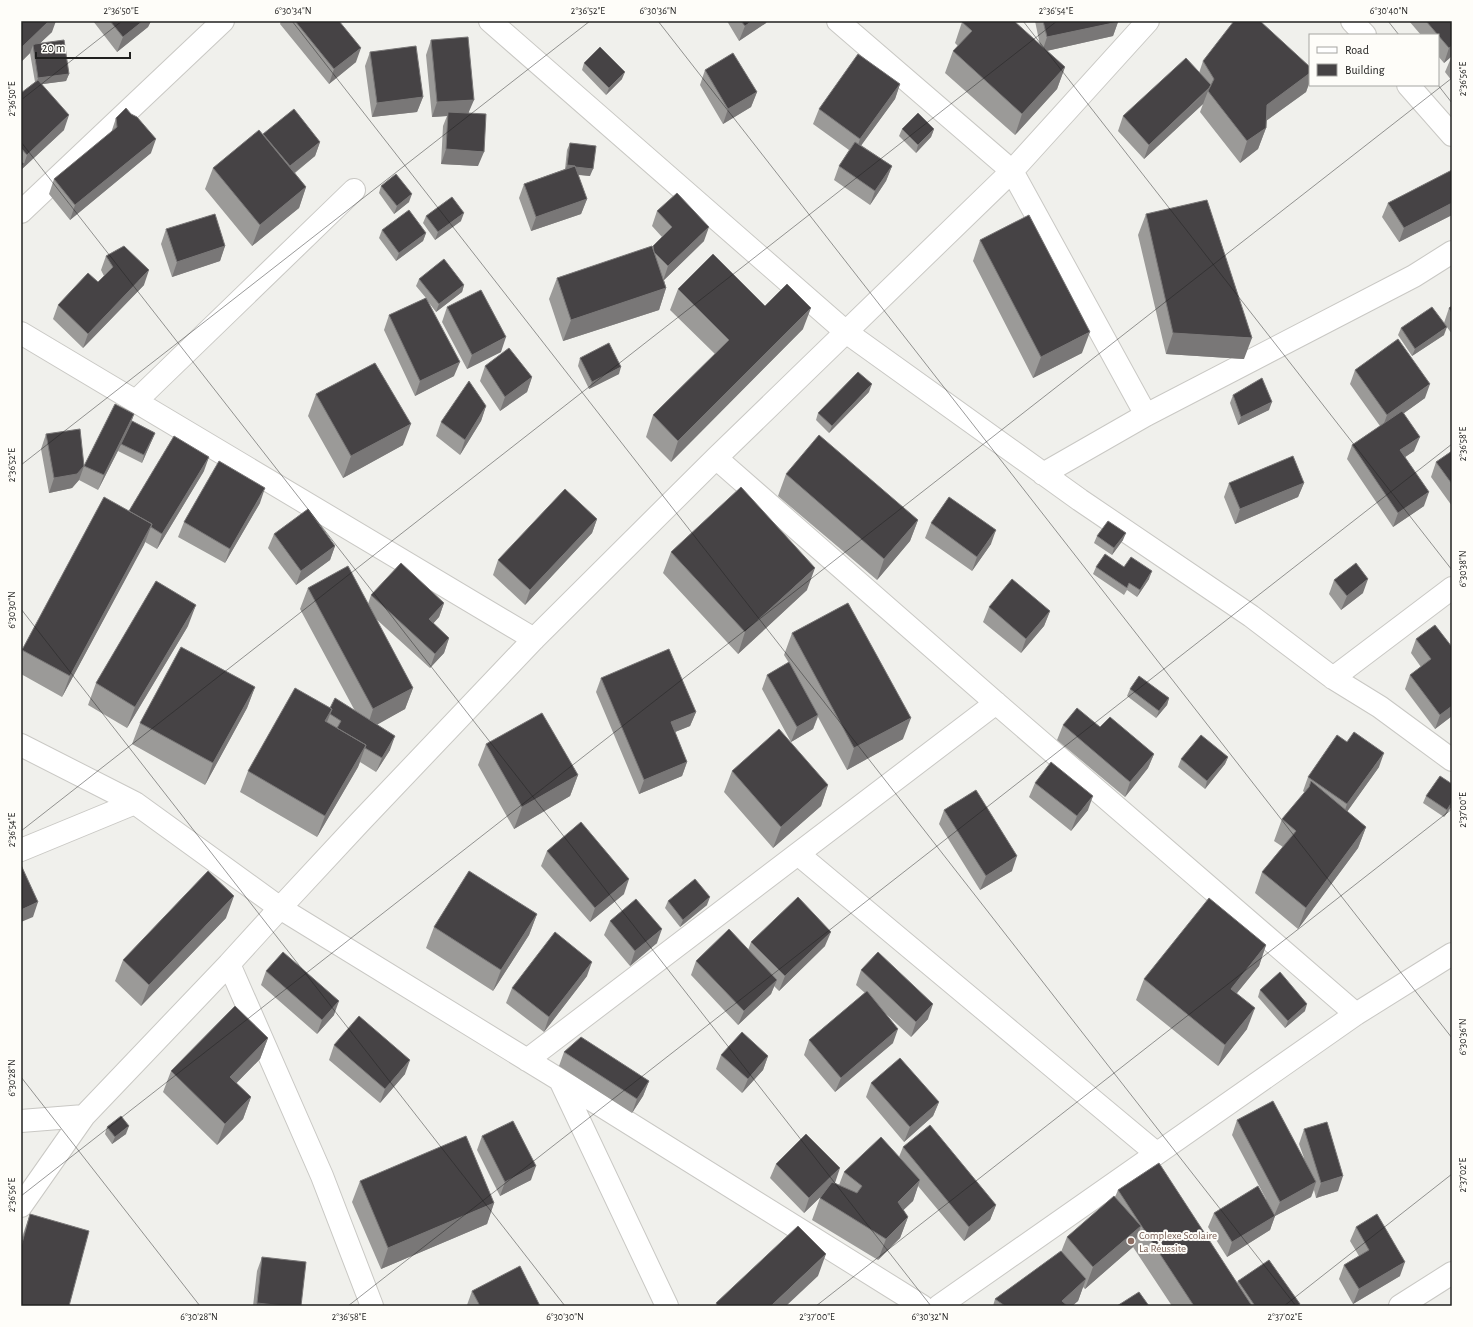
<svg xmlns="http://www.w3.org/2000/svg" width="1473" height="1327" font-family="'Alegreya Sans',sans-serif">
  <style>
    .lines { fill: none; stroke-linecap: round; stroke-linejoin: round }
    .minor-casing { stroke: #c9c8c4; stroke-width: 24 }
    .minor { stroke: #fff; stroke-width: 22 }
    .wall { fill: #9b9a98 }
    .shaded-wall { fill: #797777 }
    .building { fill: #464345; stroke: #797777 }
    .ticks { fill: none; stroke: #20201f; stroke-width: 1; stroke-opacity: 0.45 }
    .education-dot { fill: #8d6e63; stroke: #fefdf9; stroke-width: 1.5 }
    .labels { text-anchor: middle; stroke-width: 4; stroke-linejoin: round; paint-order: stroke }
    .education-label { font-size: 11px; fill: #785e54; stroke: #fefdf9; text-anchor: start }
    .neatline { fill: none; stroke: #20201f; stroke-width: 1.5 }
    .ticks-label { font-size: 10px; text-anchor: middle; fill: #20201f }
  </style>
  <rect width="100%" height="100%" fill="#f0f0ec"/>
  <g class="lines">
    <defs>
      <path id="minor" d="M490 21 846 332 1080 500 1251 616 1333 678 1380 707 1452 760
        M838 21 1012 171 1146 415
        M1352 21 1365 35
        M1408 85 1452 135
        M21 212 223 21
        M21 333 534 639
        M136 401 354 190
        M716 458 996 703 1356 1014
        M1043 474 1146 415 1414 276 1452 252
        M1333 678 1452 588
        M21 745 135 803 280 908 560 1080 922 1306
        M21 850 135 803
        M798 854 1156 1153
        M229 964 322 1176 372 1306
        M527 1060 996 703
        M560 1080 667 1306
        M21 1121 84 1116
        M21 1206 84 1116 229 964 280 908 360 822 534 639 716 458 1012 171 1148 21
        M939 1306 1356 1014 1452 954
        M1400 1306 1452 1273"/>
    </defs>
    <use href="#minor" class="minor-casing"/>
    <use href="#minor" class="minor"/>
  </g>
  <path class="wall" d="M21 21 52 32 40 43 69 74 66 81 42 84 64 130 22 169 21 173V93L35 82 30 53 21 62Z
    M93 21H151L148 27 117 52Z
    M281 21H339L356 62 329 84 280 24Z
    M727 21H767L766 23 739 41Z
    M1035 21H1118V22L1113 36 1046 51 1065 67 1057 89 1015 135 945 73 953 51 958 46 955 43 962 22H1003L1040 45Z
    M1409 21H1452V56L1444 63 1438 56V35H1421Z
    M431 40 469 113 478 166 441 164 443 126 447 116 432 117 426 55Z
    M370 52 423 97 417 112 372 117 365 66Z
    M1452 57V81L1445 72 1451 58Z
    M1203 61 1310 67V81L1306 92 1266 121V128L1258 149 1240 163 1200 112 1203 104 1144 159 1118 131 1123 116 1199 73Z
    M584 63 622 79 606 95 582 70Z
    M705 70 757 92 751 107 723 124 700 85Z
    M900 84 895 99 861 145 892 166 886 181 870 205 834 180 839 166 849 150 813 124 819 109Z
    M131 114 151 153 70 220 49 194 54 179 111 133 116 118Z
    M902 129H934L931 137 916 153 899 136Z
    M263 134 320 142 315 156 295 173 306 187 299 208 252 246 205 189 213 168Z
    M570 143 590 176 578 175 587 199 581 214 531 231 519 198 524 184 565 169 567 150Z
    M1452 170V215L1399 242 1382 217 1388 203Z
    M381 186 409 202 394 214 379 193Z
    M657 211 704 241 664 280 666 288 659 310 563 341 549 299 557 278 653 246 662 237 652 226Z
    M1146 214 1244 359 1166 354 1138 235Z
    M426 216 461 221 435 240 423 223Z
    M166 229 225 246 220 261 172 277 161 244Z
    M382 230 426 233 423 241 396 261 379 238Z
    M980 240 1082 353 1033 378 973 261Z
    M106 256 144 285 83 348 53 319 58 305 98 282 104 276 101 270Z
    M419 279 464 285 462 292 436 312 426 299 454 376 415 396 384 330 389 315 426 298 416 286Z
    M678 289 765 306 803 329 671 462 646 437 653 415 715 354 670 310Z
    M1452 306V334L1444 323 1449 308Z
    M447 307 501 352 467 369 442 322Z
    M1401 328 1444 335 1412 356 1398 335Z
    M580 358 619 374 589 389 578 366Z
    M485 366 532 377 527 392 500 411 480 381Z
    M1355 370 1425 398 1404 413 1414 451 1405 457 1424 506 1393 527 1347 459 1352 445 1380 426 1350 384Z
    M869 392 829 433 816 420 818 413Z
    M316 394 403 445 343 478 308 416Z
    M1233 395 1269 410 1238 425 1230 403Z
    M486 406 481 421 460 455 436 436 441 422Z
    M132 421 155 433 152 440 142 463 118 451 121 445 98 490 79 480 72 488 49 493 41 449 46 434 84 466Z
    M1452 451V506L1431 477 1436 462Z
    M204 471 157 549 145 542 62 697 21 674V653L22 650 129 511Z
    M786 474 918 520 910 541 877 580 778 496Z
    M1229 483H1304L1298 497 1235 524 1224 497Z
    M260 503 225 563 178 537 184 522Z
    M597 519 592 533 525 605 493 575 498 560Z
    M931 523 991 544 972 571 925 538Z
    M274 534 335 546 330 560 296 585 268 548Z
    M1097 536 1123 540 1112 555 1094 543Z
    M671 552 807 590 738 654 663 573Z
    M1096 567H1124L1149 579 1137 597 1127 590 1124 595 1093 574Z
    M1334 580 1363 593 1341 610 1329 594Z
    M308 588 368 604 371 595 444 603 439 617 433 623 449 638 444 653 430 668 375 618 413 688 405 709 377 724 390 750 376 772 360 762 358 767 317 837 240 792 248 771 330 708 355 711 300 609Z
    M989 607 1050 611 1044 626 1021 653 983 622Z
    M188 626 127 728 88 705 96 683Z
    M792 633 903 739 847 770 818 717 813 729 791 742 762 689 767 675 789 663 784 655Z
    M1416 639 1452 647V716L1435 729 1405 689 1410 675 1421 667 1411 653Z
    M601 678 696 712 690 726 675 732 687 762 682 776 639 794 596 692Z
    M255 687 247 708 205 785 132 744 140 723Z
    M1130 689 1169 698 1167 705 1156 718 1127 696Z
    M1063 725 1100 727 1154 754 1148 768 1125 797 1057 740Z
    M486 744 578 775 570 796 514 829 478 765Z
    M1228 757 1225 764 1205 789 1178 767 1181 759Z
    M1379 767 1347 811 1366 827 1358 848 1298 929 1255 893 1262 872 1283 847 1274 841 1282 819 1305 793 1303 791 1308 777Z
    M732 771 828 785 821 806 773 848 724 792Z
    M1035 783 1088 810 1071 831 1029 797Z
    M1452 784V806L1444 817 1423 803 1426 796Z
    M944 810 1012 871 980 890 939 824Z
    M547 851 624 894 590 922 541 866Z
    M668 901 707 905 680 927 665 908Z
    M537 914 529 935 493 991 426 948 434 927Z
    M226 918 141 1006 115 981 123 960Z
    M610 921 657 943 630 966 604 935Z
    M751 942 825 946 779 991 774 986 771 994 738 1025 691 975 696 961 748 950Z
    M1266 945 1259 966 1237 993 1247 1029 1218 1066 1136 1000 1144 979Z
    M861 970 928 1019 911 1037 884 1012 893 1043 835 1092 804 1055 809 1040 865 993 856 985Z
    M266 971 334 1015 317 1034 261 985Z
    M587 976 544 1032 506 1003 512 988Z
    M1260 990 1305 1011 1285 1028 1258 997Z
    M268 1038 260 1059 236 1083 251 1097 243 1119 217 1145 163 1092 171 1071Z
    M334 1045 405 1074 380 1103 329 1060Z
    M564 1052 649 1081 643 1096 632 1113 559 1066Z
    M721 1055 768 1056 763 1070 742 1093 716 1069Z
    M871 1083 939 1102 933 1116 904 1142 866 1097Z
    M1237 1120 1304 1158 1299 1144 1304 1129 1338 1191 1316 1198 1314 1190 1311 1197 1275 1216 1270 1230 1227 1257 1208 1227 1214 1213 1266 1199 1232 1135Z
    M107 1127 126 1134 112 1144 105 1134Z
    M482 1136 531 1180 500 1196 477 1150Z
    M903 1147 996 1205 990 1220 964 1241 918 1186 913 1201 903 1210 908 1217 900 1238 878 1260 812 1220 820 1198 822 1195 804 1213 770 1178 776 1164 835 1183 839 1185 844 1172 899 1157Z
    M360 1181 494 1203 487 1224 381 1269 352 1202Z
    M1118 1190 1237 1283 1238 1281 1299 1306H1172L1133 1247 1085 1289 1083 1287 1078 1301 1072 1306H993L995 1299 1061 1252 1067 1237 1115 1197Z
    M30 1214 21 1306V1240Z
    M1356 1227 1400 1276 1353 1304 1339 1279 1344 1265 1359 1256 1350 1241Z
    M262 1257 301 1306H253L257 1271Z
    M472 1291 540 1306H468L467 1305Z"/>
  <path class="shaded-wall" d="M49 21H56L52 32 34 49 33 45 30 53 21 62V48Z
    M143 21H151L148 27 117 52 123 37Z
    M752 21H767L766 23 739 41 745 26Z
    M1118 22 1113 36 1042 52 1047 37Z
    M1452 46V56L1444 63 1449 48Z
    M361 48 356 62 329 84 334 69Z
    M1065 67 1057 89 1015 135 1022 114Z
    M625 72 622 79 606 95 609 88Z
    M1310 73V81L1306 92 1259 126 1267 105Z
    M69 74 66 81 36 85 38 78Z
    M900 84 895 99 855 154 860 139Z
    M1212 86 1208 91 1203 104 1144 159 1149 145Z
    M757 92 751 107 723 124 728 109Z
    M423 97 417 112 372 117 377 103Z
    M474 100 468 114 448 112 447 116 432 117 437 102Z
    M69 115 64 130 22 169 21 173V167L24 164 27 155Z
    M1266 128 1258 149 1240 163 1247 141Z
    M934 129 931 137 916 153 918 145Z
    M156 139 151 153 70 220 75 205Z
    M320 142 315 156 283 182 289 167Z
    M446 149 484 152 478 166 441 164Z
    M567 165 593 169 590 176 564 173Z
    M892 166 886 181 870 205 875 191Z
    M306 187 299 208 252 246 260 225Z
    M412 194 409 202 394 214 397 206Z
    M587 199 581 214 531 231 536 217Z
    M1452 203V215L1399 242 1404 228Z
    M464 213 461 221 435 240 438 232Z
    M709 227 704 241 663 281 668 266Z
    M426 233 423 241 396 261 399 253Z
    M225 246 220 261 172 277 177 262Z
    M149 270 144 285 83 348 88 334Z
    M464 285 462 292 436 312 439 304Z
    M666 288 659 310 563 341 571 320Z
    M811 308 803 329 671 462 678 441Z
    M1447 327 1444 335 1412 356 1415 349Z
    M1090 332 1082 353 1033 378 1041 357Z
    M1173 333 1252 338 1244 359 1166 354Z
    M506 337 501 352 467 369 472 355Z
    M460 362 454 376 415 396 420 381Z
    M621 367 619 374 589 389 592 382Z
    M532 377 527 392 500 411 505 397Z
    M872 384 869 392 829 433 832 426Z
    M1430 384 1425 398 1382 429 1387 415Z
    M1272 402 1269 410 1238 425 1241 417Z
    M486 406 481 421 460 455 465 440Z
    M134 414 129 429 98 490 104 475Z
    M411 424 403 445 343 478 351 456Z
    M155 433 152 440 142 463 144 455Z
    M1420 437 1414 451 1395 464 1400 450Z
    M209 457 204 471 157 549 162 534Z
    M84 466 79 480 72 488 49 493 54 478Z
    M1304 483 1298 497 1235 524 1240 509Z
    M265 488 260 503 225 563 230 549Z
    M1429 492 1424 506 1393 527 1398 513Z
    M597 519 592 533 525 605 530 590Z
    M918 520 910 541 877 580 884 559Z
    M152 524 144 545 62 697 70 676Z
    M996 530 991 544 972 571 977 557Z
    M1126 533 1123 540 1112 555 1114 548Z
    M335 546 330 560 296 585 301 571Z
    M815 568 807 590 738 654 745 632Z
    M1152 571 1149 579 1137 597 1140 590Z
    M1368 579 1363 593 1341 610 1347 596Z
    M444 603 439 617 424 634 429 619Z
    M196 605 188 626 127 728 135 707Z
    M1050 611 1044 626 1021 653 1026 639Z
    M449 638 444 653 430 668 435 654Z
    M255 687 247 708 205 785 213 763Z
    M413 688 405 709 366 731 373 709Z
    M1169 698 1167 705 1156 718 1159 711Z
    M1452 706V716L1435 729 1440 715Z
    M332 709 324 730 325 721Z
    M696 712 690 726 665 736 671 722Z
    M818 715 813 729 791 742 797 727Z
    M911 718 903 739 847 770 854 748Z
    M395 736 390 750 376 772 382 758Z
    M366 745 358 767 317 837 325 816Z
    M1384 753 1379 767 1342 819 1347 804Z
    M1154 754 1148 768 1125 797 1130 782Z
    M1228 757 1225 764 1205 789 1207 781Z
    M687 762 682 776 639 794 644 780Z
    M578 775 570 796 514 829 522 807Z
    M828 785 821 806 773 848 781 827Z
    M1093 796 1088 810 1071 831 1077 816Z
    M1452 802V806L1444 817 1447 810Z
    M1366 827 1358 848 1298 929 1306 908Z
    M1017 856 1012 871 980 890 986 876Z
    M629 879 624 894 590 922 595 908Z
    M234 896 226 918 141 1006 149 985Z
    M710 897 707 905 680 927 683 920Z
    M38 902 33 917 21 922V910Z
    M537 914 529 935 493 991 501 970Z
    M662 929 657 943 630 966 635 951Z
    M831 932 825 946 779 991 785 976Z
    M1266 945 1259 966 1223 1010 1231 989Z
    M592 962 587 976 544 1032 549 1017Z
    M777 980 771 994 738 1025 744 1011Z
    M339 1001 334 1015 317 1034 322 1020Z
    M933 1004 928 1019 911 1037 916 1022Z
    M1307 1004 1305 1011 1285 1028 1288 1021Z
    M1255 1008 1247 1029 1218 1066 1225 1045Z
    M898 1029 893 1043 835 1092 841 1078Z
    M268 1038 260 1059 222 1098 230 1077Z
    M768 1056 763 1070 742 1093 748 1079Z
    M410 1060 405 1074 380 1103 385 1089Z
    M649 1081 643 1096 632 1113 637 1099Z
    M251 1097 243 1119 217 1145 225 1124Z
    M939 1102 933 1116 904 1142 910 1127Z
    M129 1126 126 1134 112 1144 115 1137Z
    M536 1166 531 1180 500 1196 505 1182Z
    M840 1168 835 1183 804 1213 809 1198Z
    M1343 1176 1338 1191 1316 1198 1321 1183Z
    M920 1180 913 1201 890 1223 898 1202Z
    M1316 1182 1311 1197 1275 1216 1270 1230 1227 1257 1232 1242 1274 1216 1280 1202Z
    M494 1203 487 1224 381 1269 388 1248Z
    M996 1205 990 1220 964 1241 969 1227Z
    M908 1217 900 1238 878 1260 886 1239Z
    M1141 1226 1133 1247 1085 1289 1093 1267Z
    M826 1254 818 1276 786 1306H771Z
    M1405 1262 1400 1276 1353 1304 1359 1289Z
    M1086 1279 1078 1301 1072 1306H1060L1062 1301Z
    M257 1303 284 1306H256Z"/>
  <path class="building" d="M21 21H49L21 48Z
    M110 21H143L123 37Z
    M295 21H339L361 48 334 69Z
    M741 21H752L745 26Z
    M963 21H1002L1003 22 1004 21H1014L1065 67 1022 114 953 51 972 31 962 22Z
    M1043 21H1118V22L1047 37Z
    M1234 21H1260L1310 67V73L1267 105 1266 128 1247 141 1208 91 1214 79 1203 61Z
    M1426 21H1452V46L1449 48Z
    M468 37 474 100 437 102 431 40Z
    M64 40 69 74 38 78 33 45 35 44Z
    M416 46 423 97 377 103 370 52Z
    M600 47 625 72 609 88 584 63Z
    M733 53 757 92 728 109 705 70Z
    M858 54 900 84 860 139 819 109Z
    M1186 58 1211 85 1209 88 1149 145 1123 116Z
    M38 80 69 115 27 155 21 148V93Z
    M126 108 131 114 137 117 156 139 75 205 54 179 117 127 116 118Z
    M294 109 320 142 290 166 263 134Z
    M448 112 486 114 484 152 446 149Z
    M918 113 934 129 918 145 902 129Z
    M259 130 306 187 260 225 213 168Z
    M855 142 892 166 875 191 839 166Z
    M570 143 596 146 593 169 575 167V166L567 165Z
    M21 161 24 164 21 167Z
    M575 166 587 199 536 217 524 184Z
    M1452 170V203L1404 228 1388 203Z
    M396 174 412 194 397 206 381 186Z
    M677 193 709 227 668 266 654 252 653 246 672 227 657 211Z
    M452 197 464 213 438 232 426 216Z
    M1207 200 1252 338 1173 333 1146 214Z
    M409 210 426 233 399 253 382 230Z
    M215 214 225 246 177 262 166 229Z
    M1029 215 1090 332 1041 357 980 240Z
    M124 246 149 270 88 334 58 305 88 273 98 282 113 267 106 256Z
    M652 246 666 288 571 320 557 278Z
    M713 254 765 306 787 284 811 308 678 441 653 415 729 340 678 289Z
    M444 259 464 285 439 304 419 279Z
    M481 290 506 337 472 355 447 307Z
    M426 298 460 362 420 381 389 315Z
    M1452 306V313L1449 308Z
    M1432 307 1447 327 1415 349 1401 328Z
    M1398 339 1430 384 1387 415 1355 370Z
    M609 343 621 367 592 382 580 358Z
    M509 348 532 377 505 397 485 366Z
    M375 363 411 424 351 456 316 394Z
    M858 372 872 384 832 426 818 413Z
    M1262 378 1272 402 1241 417 1233 395Z
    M469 381 486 406 465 440 441 422Z
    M115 404 134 414 104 475 84 466 77 474 54 478 46 434 80 429 84 466Z
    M1402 411 1420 437 1400 450 1429 492 1398 513 1352 445Z
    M132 421 155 433 144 455 121 444Z
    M819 435 918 520 884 559 786 474Z
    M174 436 209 457 162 534 151 527 152 524 129 511Z
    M1452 451V484L1436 462Z
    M1293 456 1304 483 1240 509 1229 483Z
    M219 461 265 488 230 549 184 522Z
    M741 487 815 568 745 632 671 552Z
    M565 489 597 519 530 590 498 560Z
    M104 497 152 524 70 676 22 650Z
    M949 497 996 530 977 557 931 523Z
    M308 509 335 546 301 571 274 534Z
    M1108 521 1126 533 1114 548 1097 536Z
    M1105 554 1124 567 1131 557 1152 571 1140 590 1129 583 1127 588 1096 567Z
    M401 563 444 603 429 619 449 638 435 654 371 595Z
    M1356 563 1368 579 1347 596 1334 580Z
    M348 566 413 688 373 709 308 588Z
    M1012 579 1050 611 1026 639 989 607Z
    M156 581 196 605 135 707 96 683Z
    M848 603 911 718 854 748 792 633Z
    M1435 625 1452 647V706L1440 715 1410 675 1431 659 1416 639Z
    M181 647 255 687 213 763 140 723Z
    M669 649 696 712 671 722 687 762 644 780 601 678Z
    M789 662 818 715 797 727 767 675Z
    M1139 676 1169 698 1159 711 1130 689Z
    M295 688 332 709 325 721 366 745 325 816 248 771Z
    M335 698 395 736 382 758 365 748 366 745 337 728 341 721 330 714 332 709 330 708Z
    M1077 708 1100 727 1110 717 1154 754 1130 782 1063 725Z
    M542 713 578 775 522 807 486 744Z
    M779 729 828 785 781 827 732 771Z
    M1354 732 1384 753 1347 804 1308 777 1337 735 1347 742Z
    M1201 735 1228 757 1207 781 1181 759Z
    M1051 762 1093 796 1077 816 1035 783Z
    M1440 776 1452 784V802L1447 810 1426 796Z
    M1311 781 1366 827 1306 908 1262 872 1296 831 1282 819 1309 787Z
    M976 790 1017 856 986 876 944 810Z
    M581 822 629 879 595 908 547 851Z
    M21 865 38 902 21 910Z
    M208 871 234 896 149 985 123 960Z
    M469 871 537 914 501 970 434 927Z
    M695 879 710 897 683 920 668 901Z
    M798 897 831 932 785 976 751 942Z
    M1209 898 1266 945 1231 989 1255 1008 1225 1045 1144 979Z
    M636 899 662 929 635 951 610 921Z
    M729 929 777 980 744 1011 696 961Z
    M555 932 592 962 549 1017 512 988Z
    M283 952 339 1001 322 1020 266 971Z
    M878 952 933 1004 916 1022 861 970Z
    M1280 972 1307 1004 1288 1021 1260 990Z
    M867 991 898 1029 841 1078 809 1040Z
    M235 1006 268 1038 230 1077 251 1097 225 1124 171 1071Z
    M359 1016 410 1060 385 1089 334 1045Z
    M742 1032 768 1056 748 1079 721 1055Z
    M581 1037 649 1081 637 1099 564 1052Z
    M900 1058 939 1102 910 1127 871 1083Z
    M1273 1101 1316 1182 1280 1202 1237 1120Z
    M121 1116 129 1126 115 1137 107 1127Z
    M513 1121 536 1166 505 1182 482 1136Z
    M1327 1122 1343 1176 1321 1183 1304 1129Z
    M930 1125 996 1205 969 1227 903 1147Z
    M806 1134 840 1168 809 1198 776 1164Z
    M466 1136 494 1203 388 1248 360 1181Z
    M881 1137 920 1180 898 1202 908 1217 886 1239 820 1198 832 1182 857 1193 862 1186 844 1172Z
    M1159 1163 1252 1306H1194L1118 1190Z
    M1258 1186 1275 1216 1232 1242 1214 1213Z
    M1114 1196 1141 1226 1093 1267 1067 1237Z
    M30 1214 89 1231 69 1306H21V1247Z
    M1377 1214 1405 1262 1359 1289 1344 1265 1369 1250 1356 1227Z
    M798 1226 826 1254 771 1306H718L716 1303Z
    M1061 1251 1086 1279 1062 1301 1068 1306H1005L995 1299Z
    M262 1257 306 1262 301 1306H284L257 1303Z
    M1269 1260 1300 1304 1297 1306H1255L1238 1281Z
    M520 1266 540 1306H480L472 1291Z
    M1139 1292 1149 1306H1117Z"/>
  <path class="ticks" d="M292 21 1296 1306M658 21 1452 1038M1023 21 1452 570M1388 21 1399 35M1438 85 1452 103M21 100 122 21M21 142 931 1306M21 465 590 21M21 609 565 1306M21 831 1057 21M21 1077 200 1306M21 1196 1452 78M348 1306 1452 444M816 1306 1452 809M1284 1306 1452 1174"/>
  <circle class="education-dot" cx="1131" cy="1241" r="4"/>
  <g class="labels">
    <g class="education-label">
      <text x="1139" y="1239">Complexe Scolaire<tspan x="1139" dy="13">La Réussite</tspan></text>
    </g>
  </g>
  <rect width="1473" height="1327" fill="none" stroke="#fefdf9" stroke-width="44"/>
  <rect x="1309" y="34" width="130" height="52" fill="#fefdf9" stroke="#a5a5a2"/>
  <rect x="1317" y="47" width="20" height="6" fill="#ffffff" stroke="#a5a5a2"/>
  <text x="1345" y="54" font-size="12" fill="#20201f">Road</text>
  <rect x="1317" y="64" width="20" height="12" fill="#464345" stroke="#a5a5a2"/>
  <text x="1345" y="74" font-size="12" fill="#20201f">Building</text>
  <path d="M36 52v6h94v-6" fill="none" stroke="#20201f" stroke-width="2"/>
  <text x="42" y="52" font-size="12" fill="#20201f" stroke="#fefdf9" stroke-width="3" paint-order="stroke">20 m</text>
  <rect x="22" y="22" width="1429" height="1283" class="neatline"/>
  <g class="ticks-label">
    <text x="121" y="14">2°36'50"E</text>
    <text x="293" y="14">6°30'34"N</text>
    <text x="588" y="14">2°36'52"E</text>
    <text x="658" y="14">6°30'36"N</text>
    <text x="1056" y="14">2°36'54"E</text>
    <text x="1389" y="14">6°30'40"N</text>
    <text transform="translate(1462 79) rotate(-90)" y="4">2°36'56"E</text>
    <text transform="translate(11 99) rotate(-90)" y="4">2°36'50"E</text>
    <text transform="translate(1462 444) rotate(-90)" y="4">2°36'58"E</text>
    <text transform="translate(11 465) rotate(-90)" y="4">2°36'52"E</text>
    <text transform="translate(1462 569) rotate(-90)" y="4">6°30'38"N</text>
    <text transform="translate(11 610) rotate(-90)" y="4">6°30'30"N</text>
    <text transform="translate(1462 810) rotate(-90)" y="4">2°37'00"E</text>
    <text transform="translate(11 830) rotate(-90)" y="4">2°36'54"E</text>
    <text transform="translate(1462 1037) rotate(-90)" y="4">6°30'36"N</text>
    <text transform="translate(11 1078) rotate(-90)" y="4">6°30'28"N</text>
    <text transform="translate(1462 1175) rotate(-90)" y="4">2°37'02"E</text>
    <text transform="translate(11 1195) rotate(-90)" y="4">2°36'56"E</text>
    <text x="199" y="1320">6°30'28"N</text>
    <text x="349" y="1320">2°36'58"E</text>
    <text x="565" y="1320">6°30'30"N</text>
    <text x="817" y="1320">2°37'00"E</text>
    <text x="930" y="1320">6°30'32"N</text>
    <text x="1285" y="1320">2°37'02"E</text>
  </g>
</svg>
